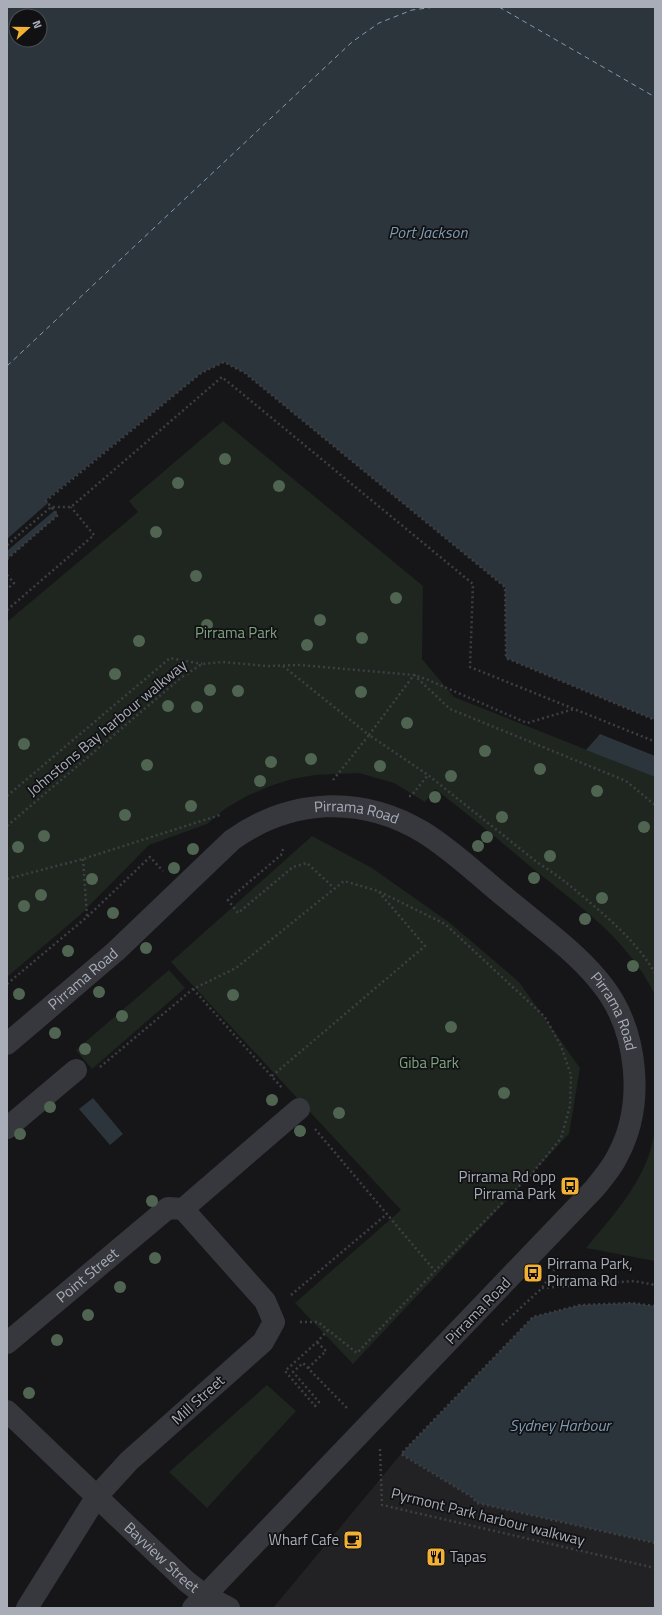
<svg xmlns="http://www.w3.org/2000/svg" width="662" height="1615" font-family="'Titillium Web',sans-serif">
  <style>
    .built { fill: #222225 }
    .green { fill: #1e261f }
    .water { fill: #2c353c; fill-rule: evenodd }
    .pier { fill: #161618 }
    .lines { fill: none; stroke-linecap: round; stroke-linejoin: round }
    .ferry { stroke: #7f9bb3; stroke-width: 1; stroke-dasharray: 5 4; stroke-linecap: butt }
    .path { stroke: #3d3f44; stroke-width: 2.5; stroke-dasharray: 2 3; stroke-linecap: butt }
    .minor { stroke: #37383d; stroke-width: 22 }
    .minor-bridge { stroke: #37383d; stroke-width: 22 }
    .tree { fill: #506452 }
    .labels { text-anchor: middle; stroke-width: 3.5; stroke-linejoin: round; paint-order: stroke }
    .park-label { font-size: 15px; fill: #7fa381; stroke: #111113 }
    .street-label { font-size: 15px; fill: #a8adb8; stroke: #111113 }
    .poi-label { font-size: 15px; fill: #a8adb8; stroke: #111113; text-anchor: end }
    .water-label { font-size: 16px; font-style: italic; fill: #7f9bb3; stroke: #111113 }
  </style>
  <rect width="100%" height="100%" fill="#161618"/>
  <path class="built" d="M401 1454 472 1497 477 1503 655 1543V1608H273Z"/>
  <path class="green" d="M223 421 423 586 422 659 454 697 655 777V995C628 939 579 906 532 868 500 841 468 814 435 789L425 802 394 783 359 773 315 775 292 779 270 786 247 796 226 808 207 824 149 845 80 915 7 977V622L138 512 129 501Z
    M312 836 372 868 450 923 519 982 580 1068 569 1134 353 1364 295 1303 401 1210 171 962Z
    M169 970 185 988 92 1069 76 1050Z
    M655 1128V1261L586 1248C616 1212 650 1176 655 1128Z
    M267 1385 296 1411 207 1508 169 1472Z"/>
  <path class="water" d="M7 7H655V720L506 658 505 587 245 373 224 362 201 373 46 500 58 515 7 559ZM16 16H40V40H16Z
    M600 734 655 756V777L586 750Z
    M93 1098 123 1134 110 1145 79 1109Z
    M632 1303 655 1306V1543L477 1503 472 1497 401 1454 533 1317 580 1305Z"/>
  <path class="pier" d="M48 503 54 511 7 551V539Z"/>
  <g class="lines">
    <path class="ferry" d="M499 7 655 97
      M7 366 352 42 379 23 412 10 435 7"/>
    <path class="path" d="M7 545 51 507H71L222 377 473 584 470 667 651 740 655 742
      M7 559 58 515 46 501 201 373 224 362 245 373 505 587 506 658 655 720
      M7 575 14 583 7 589
      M7 610 94 535 71 507
      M283 666 369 735 414 675 450 709 626 781 655 805
      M333 780 369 735 428 775
      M7 796 170 658 202 664
      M409 796H411L428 775 538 863C556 874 571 886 587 900 613 922 637 943 655 973
      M7 826 182 677 202 664 222 662 267 666 300 665 414 675 426 679 527 723 574 709
      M283 849 281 855 228 900 238 913 293 867 307 863 334 888
      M83 859 87 916
      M7 879 83 859 220 815
      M7 984 87 917 150 857 163 871
      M193 989 283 1089
      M100 1067 193 989 236 968 344 881 378 891 445 924 545 1017 561 1046 571 1075 570 1106 561 1138 535 1170 435 1271 357 1353 318 1322H299
      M272 1076 425 946 379 892
      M315 1129 435 1271
      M542 1288 634 1281 655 1285
      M291 1295 387 1214
      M655 1306 632 1303 580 1305 533 1317 401 1454 472 1497 477 1503 655 1543
      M502 1325 542 1288 554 1270
      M328 1330 317 1342 285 1371 315 1406 319 1402 293 1372 303 1363 348 1409
      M308 1368 326 1351 317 1342
      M380 1449 382 1505 655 1568"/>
    <g class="minor">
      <path id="s1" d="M7 1044 116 951 232 840C291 798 361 795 423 832 454 851 482 879 511 902 541 927 575 951 600 982 638 1028 646 1104 617 1157 611 1169 602 1179 594 1189L193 1608"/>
      <path d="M7 1128 76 1070"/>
      <path d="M183 1209 299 1109"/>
      <path id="s2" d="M7 1343 168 1208 183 1209 265 1301 274 1322 263 1342 129 1461 97 1496 27 1608"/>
      <path d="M7 1411 117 1516"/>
    </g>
    <path class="minor-bridge" id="s3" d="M117 1516 186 1581 204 1595 229 1608"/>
  </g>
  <g class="tree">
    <circle cx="225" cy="459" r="6"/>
    <circle cx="178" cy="483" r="6"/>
    <circle cx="279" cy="486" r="6"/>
    <circle cx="156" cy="532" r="6"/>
    <circle cx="196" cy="576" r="6"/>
    <circle cx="396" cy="598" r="6"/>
    <circle cx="320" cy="620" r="6"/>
    <circle cx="207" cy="625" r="6"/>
    <circle cx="362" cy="638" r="6"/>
    <circle cx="139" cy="641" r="6"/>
    <circle cx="307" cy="645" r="6"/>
    <circle cx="115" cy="674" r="6"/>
    <circle cx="210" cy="690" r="6"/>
    <circle cx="238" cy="691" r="6"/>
    <circle cx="361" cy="692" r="6"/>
    <circle cx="168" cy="706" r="6"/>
    <circle cx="197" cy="707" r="6"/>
    <circle cx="407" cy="723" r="6"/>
    <circle cx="24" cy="744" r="6"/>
    <circle cx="485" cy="751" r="6"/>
    <circle cx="311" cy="759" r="6"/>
    <circle cx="271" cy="762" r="6"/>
    <circle cx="147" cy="765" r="6"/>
    <circle cx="380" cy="766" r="6"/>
    <circle cx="540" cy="769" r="6"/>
    <circle cx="451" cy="776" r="6"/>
    <circle cx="260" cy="781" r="6"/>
    <circle cx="597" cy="791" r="6"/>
    <circle cx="435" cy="797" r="6"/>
    <circle cx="191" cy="806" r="6"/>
    <circle cx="125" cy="815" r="6"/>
    <circle cx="502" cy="817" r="6"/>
    <circle cx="644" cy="827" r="6"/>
    <circle cx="44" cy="836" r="6"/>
    <circle cx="487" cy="837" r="6"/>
    <circle cx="478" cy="846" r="6"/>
    <circle cx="18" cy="847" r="6"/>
    <circle cx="193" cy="849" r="6"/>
    <circle cx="550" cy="856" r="6"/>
    <circle cx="174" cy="868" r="6"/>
    <circle cx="534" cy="878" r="6"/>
    <circle cx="92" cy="879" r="6"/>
    <circle cx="41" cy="895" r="6"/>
    <circle cx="602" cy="898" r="6"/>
    <circle cx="24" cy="906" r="6"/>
    <circle cx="113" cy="913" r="6"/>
    <circle cx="585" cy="919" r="6"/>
    <circle cx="146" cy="948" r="6"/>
    <circle cx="68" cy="951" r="6"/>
    <circle cx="633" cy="966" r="6"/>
    <circle cx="99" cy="992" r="6"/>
    <circle cx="19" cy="994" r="6"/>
    <circle cx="233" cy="995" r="6"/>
    <circle cx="122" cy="1016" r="6"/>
    <circle cx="451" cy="1027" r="6"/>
    <circle cx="55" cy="1033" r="6"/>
    <circle cx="85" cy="1049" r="6"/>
    <circle cx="504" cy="1093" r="6"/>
    <circle cx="272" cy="1100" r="6"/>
    <circle cx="50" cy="1107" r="6"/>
    <circle cx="339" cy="1113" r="6"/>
    <circle cx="300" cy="1131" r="6"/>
    <circle cx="20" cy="1134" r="6"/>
    <circle cx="152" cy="1201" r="6"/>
    <circle cx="155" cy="1258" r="6"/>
    <circle cx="120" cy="1287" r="6"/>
    <circle cx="88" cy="1315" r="6"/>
    <circle cx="57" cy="1340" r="6"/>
    <circle cx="29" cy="1393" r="6"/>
  </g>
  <defs>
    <symbol id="bus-square" viewBox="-11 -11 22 22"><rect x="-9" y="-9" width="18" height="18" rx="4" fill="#f2b134" stroke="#111113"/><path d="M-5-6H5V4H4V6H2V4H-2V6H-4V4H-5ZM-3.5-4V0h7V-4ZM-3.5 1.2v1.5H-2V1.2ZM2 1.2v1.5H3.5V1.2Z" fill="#111"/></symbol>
    <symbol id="cafe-square" viewBox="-11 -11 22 22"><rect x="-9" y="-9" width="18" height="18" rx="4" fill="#f2b134" stroke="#111113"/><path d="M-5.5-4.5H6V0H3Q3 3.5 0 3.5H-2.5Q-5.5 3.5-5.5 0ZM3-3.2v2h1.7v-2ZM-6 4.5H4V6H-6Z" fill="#111"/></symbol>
    <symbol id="restaurant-square" viewBox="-11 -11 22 22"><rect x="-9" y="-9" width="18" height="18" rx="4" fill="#f2b134" stroke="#111113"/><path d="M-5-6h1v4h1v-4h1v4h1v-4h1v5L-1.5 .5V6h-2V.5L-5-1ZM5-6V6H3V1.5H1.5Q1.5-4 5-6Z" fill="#111"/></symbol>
  </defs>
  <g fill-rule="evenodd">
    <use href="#bus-square" x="559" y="1175" width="22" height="22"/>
    <use href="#bus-square" x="522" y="1262" width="22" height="22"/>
    <use href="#cafe-square" x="342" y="1529" width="22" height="22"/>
    <use href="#restaurant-square" x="425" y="1546" width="22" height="22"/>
  </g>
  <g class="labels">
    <g class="park-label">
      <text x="236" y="638">Pirrama Park</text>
      <text x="429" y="1068">Giba Park</text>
    </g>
    <g class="street-label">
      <text transform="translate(107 728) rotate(-40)" y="5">Johnstons Bay harbour walkway</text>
      <text dy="5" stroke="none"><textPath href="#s1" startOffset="436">Pirrama Road</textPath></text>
      <text dy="5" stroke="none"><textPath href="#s1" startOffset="100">Pirrama Road</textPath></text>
      <text dy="5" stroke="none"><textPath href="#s1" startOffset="772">Pirrama Road</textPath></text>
      <text dy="5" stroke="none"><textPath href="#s2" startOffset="105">Point Street</textPath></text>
      <text transform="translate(478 1311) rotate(-46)" y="5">Pirrama Road</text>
      <text transform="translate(198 1400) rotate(-42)" y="5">Mill Street</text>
      <text transform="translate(488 1517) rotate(14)" y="5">Pyrmont Park harbour walkway</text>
      <text dy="5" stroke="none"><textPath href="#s3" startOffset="61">Bayview Street</textPath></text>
    </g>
    <g class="poi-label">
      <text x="556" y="1182">Pirrama Rd opp<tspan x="556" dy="17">Pirrama Park</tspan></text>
      <text x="547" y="1269" text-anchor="start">Pirrama Park,<tspan x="547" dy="17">Pirrama Rd</tspan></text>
      <text x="339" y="1545">Wharf Cafe</text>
      <text x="450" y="1562" text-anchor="start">Tapas</text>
    </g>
    <g class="water-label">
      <text x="428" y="238">Port Jackson</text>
      <text x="560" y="1431">Sydney Harbour</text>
    </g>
  </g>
  <rect width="662" height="1615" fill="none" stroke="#a8adb8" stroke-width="16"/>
  <g transform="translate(28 28) rotate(69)"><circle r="19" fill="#111113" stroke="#4d4f55"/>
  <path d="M0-3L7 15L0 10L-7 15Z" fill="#f2b134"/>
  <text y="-6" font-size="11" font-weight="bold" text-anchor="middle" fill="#a8adb8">N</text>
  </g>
</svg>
